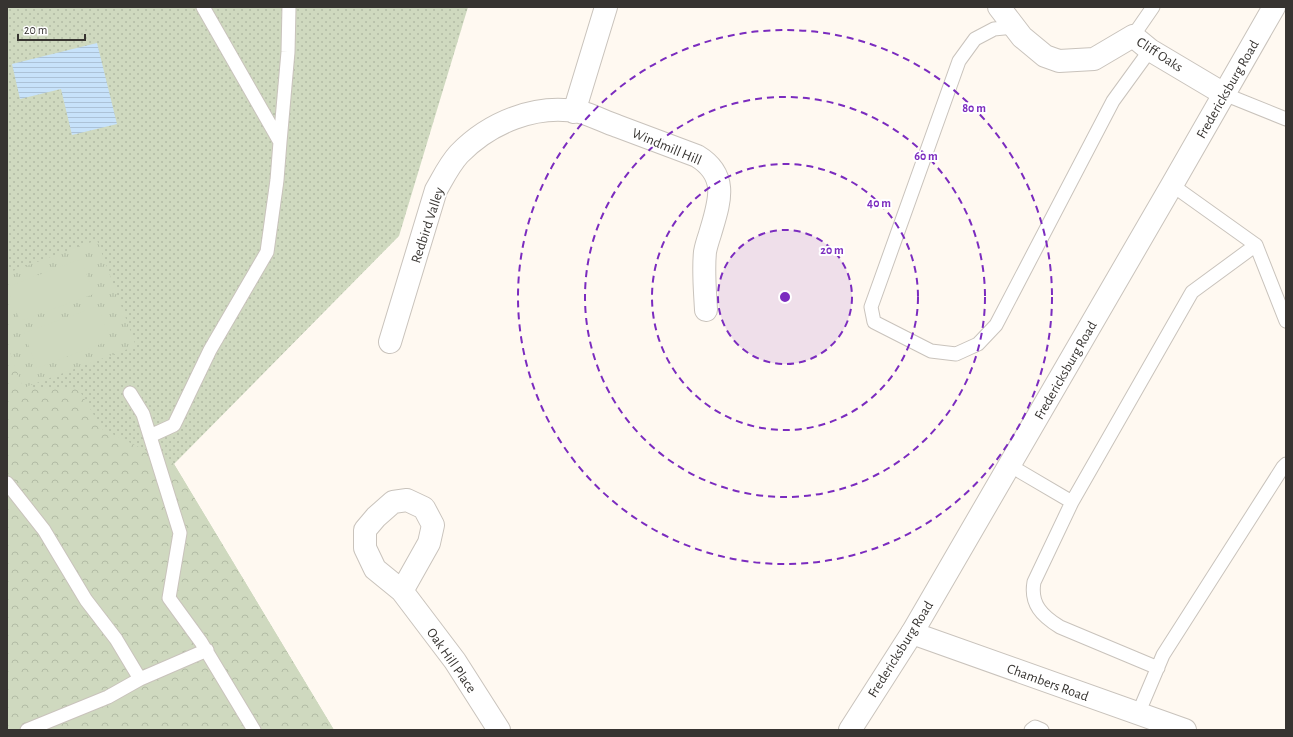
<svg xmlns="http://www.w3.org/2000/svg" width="1293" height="737" font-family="'Alegreya Sans',sans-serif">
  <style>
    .grass { fill: url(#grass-dots) }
    .forest { fill: url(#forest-crowns) }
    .park { fill: url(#park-tufts) }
    .pitch { fill: #cfd9bf }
    .water { fill: url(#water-rules) }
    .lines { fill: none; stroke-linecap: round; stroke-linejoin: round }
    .lane-casing { stroke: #c9c3bc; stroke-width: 15 }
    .street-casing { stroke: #c9c3bc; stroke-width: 24 }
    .primary-casing { stroke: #c9c3bc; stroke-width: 24 }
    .lane { stroke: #fff; stroke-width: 13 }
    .street { stroke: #fff; stroke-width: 22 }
    .primary { stroke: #fff; stroke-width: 22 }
    .ring { fill: none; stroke: #7b2cbf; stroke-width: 2; stroke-dasharray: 7 5 }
    .labels { text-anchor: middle; stroke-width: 4; stroke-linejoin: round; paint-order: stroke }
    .street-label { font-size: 14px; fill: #373431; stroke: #fff }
    .centre { fill: #7b2cbf; stroke: #fff; stroke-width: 2 }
    .ring-label { font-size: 12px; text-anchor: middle; font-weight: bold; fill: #7b2cbf; stroke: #fff; stroke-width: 4; stroke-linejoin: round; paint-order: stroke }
  </style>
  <defs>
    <pattern id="grass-dots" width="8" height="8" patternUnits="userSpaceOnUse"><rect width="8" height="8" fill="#cfd9bf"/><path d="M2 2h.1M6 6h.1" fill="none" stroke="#b2bba5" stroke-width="1.8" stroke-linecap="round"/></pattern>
    <pattern id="forest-crowns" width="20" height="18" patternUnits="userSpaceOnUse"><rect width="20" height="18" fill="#cfd9bf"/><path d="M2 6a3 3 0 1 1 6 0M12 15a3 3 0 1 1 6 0" fill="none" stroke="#b2bba5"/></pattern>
    <pattern id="park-tufts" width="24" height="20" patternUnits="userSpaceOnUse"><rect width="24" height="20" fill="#cfd9bf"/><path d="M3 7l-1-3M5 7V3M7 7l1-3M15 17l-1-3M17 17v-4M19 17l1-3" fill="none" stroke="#b2bba5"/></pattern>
    <pattern id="water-rules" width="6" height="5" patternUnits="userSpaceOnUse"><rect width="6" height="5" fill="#c7e2fa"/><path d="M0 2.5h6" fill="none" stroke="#acc2d7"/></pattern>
  </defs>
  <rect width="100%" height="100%" fill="#fff9f1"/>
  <path class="grass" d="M7 7H468L399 236 174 464 334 730 7 420Z"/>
  <path class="forest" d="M7 344 23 387 78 388 102 429 174 464 334 730H7Z"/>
  <path class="park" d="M97 240 136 346 23 388 7 344V273Z"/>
  <path class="pitch" d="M81 259 94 294 20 321 7 287Z
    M98 306 111 340 37 368 24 333Z"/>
  <path class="water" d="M97 43 117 124 72 135 61 89 20 99 12 64Z"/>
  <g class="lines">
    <defs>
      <path id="lane" d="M1014 27 994 29 975 39 959 61 871 307 874 322 931 351 956 354 978 344 996 325 1113 101 1150 50
        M1133 36 1153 7
        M1224 94 1286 119
        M280 142 288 52 289 7
        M1172 185 1256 245 1286 321
        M130 393 143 414 180 533 169 598 201 642 254 730
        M150 436 174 425 210 350 267 252 277 180 280 142 203 7
        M1009 465 1072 502 1192 292 1256 245
        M7 483 44 530 86 600 116 639 140 679
        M1072 502 1034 582C1030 604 1042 616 1060 627L1158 668
        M1138 714 1163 655 1283 467 1286 464
        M27 730 108 697 140 679 207 650
        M1031 730 1035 727 1042 730"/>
      <path id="street" d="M999 7 1022 37 1045 56 1059 61 1094 59 1133 36 1150 50 1224 94
        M574 112 606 7
        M390 342 436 190C443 178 449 165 459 154 489 123 536 103 580 112 592 115 605 122 617 126 644 136 670 146 697 156 730 176 719 203 710 234 708 240 706 246 705 252 703 271 705 290 706 310
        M402 591 429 543 433 525 424 508 407 500 393 502 376 517 365 530V548L375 569 402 591 455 661 499 730
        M912 633 1185 730"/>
      <path id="primary" d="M850 730 912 633 1172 185 1274 7"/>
    </defs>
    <use href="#lane" class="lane-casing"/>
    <use href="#street" class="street-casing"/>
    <use href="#primary" class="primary-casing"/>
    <use href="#lane" class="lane"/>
    <use href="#street" class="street"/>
    <use href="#primary" class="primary"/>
  </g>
  <circle cx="785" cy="297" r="67" fill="#7b2cbf" fill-opacity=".12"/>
  <g class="ring">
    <circle cx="785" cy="297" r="67"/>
    <circle cx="785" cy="297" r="133"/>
    <circle cx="785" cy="297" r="200"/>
    <circle cx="785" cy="297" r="267"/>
  </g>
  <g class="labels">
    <g class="street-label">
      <text transform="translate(1160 54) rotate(33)" y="5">Cliff Oaks</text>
      <text transform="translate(1227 89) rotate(-60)" y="5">Fredericksburg Road</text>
      <text transform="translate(667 146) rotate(23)" y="5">Windmill Hill</text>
      <text transform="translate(427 225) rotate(-72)" y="5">Redbird Valley</text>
      <text transform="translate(1065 370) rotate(-60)" y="5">Fredericksburg Road</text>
      <text transform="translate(900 649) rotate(-58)" y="5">Fredericksburg Road</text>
      <text transform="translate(452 660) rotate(55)" y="5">Oak Hill Place</text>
      <text transform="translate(1048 682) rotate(20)" y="5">Chambers Road</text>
    </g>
  </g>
  <circle cx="785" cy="297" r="6" class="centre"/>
  <g class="ring-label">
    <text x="974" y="112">80 m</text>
    <text x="926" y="160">60 m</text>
    <text x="879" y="207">40 m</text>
    <text x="832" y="254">20 m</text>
  </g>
  <rect width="1293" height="737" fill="none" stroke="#373431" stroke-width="16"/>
  <path d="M18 34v6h67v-6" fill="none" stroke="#373431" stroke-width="2"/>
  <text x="24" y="34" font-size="12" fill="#373431" stroke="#ffffff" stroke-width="3" paint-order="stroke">20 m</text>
</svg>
